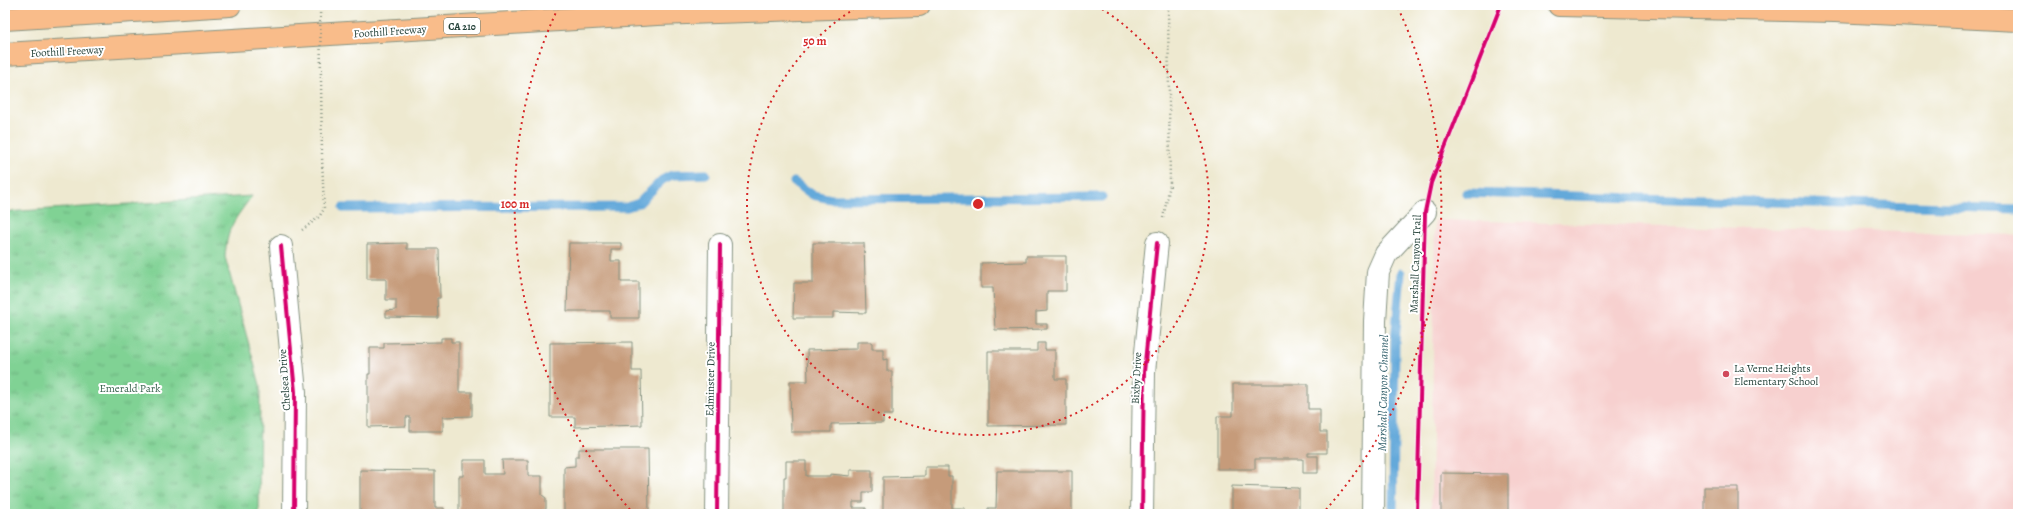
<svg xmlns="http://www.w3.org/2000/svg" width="2023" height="519" font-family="Alegreya,serif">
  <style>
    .built { fill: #f7d0cf }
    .park { fill: url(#park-tufts); stroke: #508864 }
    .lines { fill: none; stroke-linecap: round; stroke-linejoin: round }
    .stream { stroke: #64a9da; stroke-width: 9 }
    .building { fill: #c69b7a }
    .minor-casing { stroke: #869382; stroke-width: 24 }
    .highway-casing { stroke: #869382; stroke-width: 24 }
    .path { stroke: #869382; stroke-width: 2.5; stroke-dasharray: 1 3; stroke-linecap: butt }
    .minor { stroke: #fff; stroke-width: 22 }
    .highway { stroke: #f9bc8a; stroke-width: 22 }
    .path-bridge { stroke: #869382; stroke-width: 2.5; stroke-dasharray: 1 3; stroke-linecap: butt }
    .cycleway-casing { stroke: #fff; stroke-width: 6 }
    .cycleway { stroke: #d6006c; stroke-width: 4 }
    .ring { fill: none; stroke: #d62828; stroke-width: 2; stroke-dasharray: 2 4 }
    .poi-dot { fill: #d1495b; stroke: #fff; stroke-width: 1.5 }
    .labels { text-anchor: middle; stroke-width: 4; stroke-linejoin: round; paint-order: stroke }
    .shield { fill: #fff; stroke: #627771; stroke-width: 1 }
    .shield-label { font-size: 10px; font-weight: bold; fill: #1f3d34 }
    .street-label { font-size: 11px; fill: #1f3d34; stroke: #fff }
    .poi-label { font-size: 11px; fill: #1f3d34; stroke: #fff; text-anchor: start }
    .park-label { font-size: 11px; fill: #37624c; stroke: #fff }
    .water-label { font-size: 12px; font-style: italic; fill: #37636e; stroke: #fff }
    .centre { fill: #d62828; stroke: #fff; stroke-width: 2 }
    .ring-label { font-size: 12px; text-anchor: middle; font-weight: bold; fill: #d62828; stroke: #fff; stroke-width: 4; stroke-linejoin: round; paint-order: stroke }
  </style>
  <defs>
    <pattern id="park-tufts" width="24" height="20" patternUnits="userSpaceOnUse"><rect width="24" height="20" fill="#80d294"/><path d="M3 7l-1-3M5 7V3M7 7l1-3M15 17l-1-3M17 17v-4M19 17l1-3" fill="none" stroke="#68ac7a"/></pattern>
  </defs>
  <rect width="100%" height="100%" fill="#fff"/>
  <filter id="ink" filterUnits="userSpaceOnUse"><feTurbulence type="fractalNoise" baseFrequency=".025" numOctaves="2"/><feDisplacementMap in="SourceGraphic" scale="8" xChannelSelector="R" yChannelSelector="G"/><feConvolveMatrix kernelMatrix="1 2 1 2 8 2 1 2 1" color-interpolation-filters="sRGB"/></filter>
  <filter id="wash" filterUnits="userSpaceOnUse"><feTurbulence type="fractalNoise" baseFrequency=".012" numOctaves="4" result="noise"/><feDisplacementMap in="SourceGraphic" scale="16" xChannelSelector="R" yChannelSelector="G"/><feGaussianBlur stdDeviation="0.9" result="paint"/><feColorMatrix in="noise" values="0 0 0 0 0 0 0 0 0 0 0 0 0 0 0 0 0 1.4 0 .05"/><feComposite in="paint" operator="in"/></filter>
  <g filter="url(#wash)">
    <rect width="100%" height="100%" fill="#eee9d0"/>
    <path class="built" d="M1435 220 2018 235V514H1431Z"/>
    <path class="park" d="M252 196C235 219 227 227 225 257L260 385 259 514H5V212Z"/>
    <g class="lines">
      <path class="stream" d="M794 182 813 195 831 199 1102 197
        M1466 193 2018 209
        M343 208 627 207 639 203 662 180 672 175 706 174
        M1393 514 1395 341 1401 273"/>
    </g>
    <g id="blocks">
      <path class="building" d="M407 243V249H439L440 298H437L438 318 386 317V311L396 310V300H386V279H367V244Z
        M569 243H621V249H611V261H621V282H639V318H610V311H567Z
        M813 243H864L866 313 833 312V318H793L794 283H813Z
        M1026 256H1066V291H1047V311L1036 312V324H1047V329L995 330 993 288H981V263L1026 262Z
        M441 338H451V342H459V392H472V416L443 417V431H410V417H406V426L368 427V374H370V348H384V343L441 342Z
        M632 342V371H641L642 425 575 427V417H550V343Z
        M857 342H872V349H883V360L887 359V371H892V415H883V423L831 424V432H791L790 381H808L807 350 857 349Z
        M1037 343H1045V350H1055V379H1066V425L988 426V351H1037Z
        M1233 384H1308V409H1320V432H1327V453H1308V456H1318V473H1303V459H1255V469H1217V416H1233Z
        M579 449H648L649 514H564V467L575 466V456H579Z
        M463 460H485V474H503L502 460H528V476H542V495L546 498V509L542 511V514H459V476H463Z
        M786 461H806V476H830V474L850 476V470H872V492H863V502H853V508H866V514H784V477H786Z
        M925 467H948V476H952V508H965V514H883V477L925 476Z
        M360 470 435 471V508H444V514H360Z
        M997 471H1072V514H988V508H996Z
        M1441 473 1508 474V514H1441Z
        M1232 486 1299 488V513L1232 514Z
        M1704 487H1738V514H1704Z"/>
    </g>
  </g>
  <g filter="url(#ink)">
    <use href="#blocks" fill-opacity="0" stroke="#869382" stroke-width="1"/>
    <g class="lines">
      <defs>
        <path id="minor" d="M281 246 295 392 294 514
          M717 514 720 245
          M1142 514 1144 372 1157 243
          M1373 514 1375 321 1378 272 1386 254 1425 212"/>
        <path id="highway" d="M1559 5 1835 11 2018 20
          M5 19 230 5
          M5 54 657 14 919 5"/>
      </defs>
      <use href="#minor" class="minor-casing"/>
      <use href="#highway" class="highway-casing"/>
      <path class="path" d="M1163 218 1170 185 1168 5
        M302 230 319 217 324 209 322 156"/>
      <use href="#minor" class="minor"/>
      <use href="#highway" class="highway"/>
      <path class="path-bridge" d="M320 5 322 156"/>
      <defs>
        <path id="cycleway" d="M281 246 295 392 294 514
          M717 514 720 245
          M1142 514 1144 372 1157 243
          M1417 514 1425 212 1431 183 1501 5"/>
      </defs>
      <use href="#cycleway" class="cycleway-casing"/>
      <use href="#cycleway" class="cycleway"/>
    </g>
  </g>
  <g class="ring">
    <path d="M1097 6A231 231 0 1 1 859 6"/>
    <path d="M634 514A463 463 0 0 1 558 8M1398 8A463 463 0 0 1 1322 514"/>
  </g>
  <circle class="poi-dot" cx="1726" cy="374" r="4"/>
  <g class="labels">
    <rect class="shield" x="444" y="18" width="36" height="16" rx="3"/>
    <g class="shield-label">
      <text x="462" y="30">CA 210</text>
    </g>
    <g class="street-label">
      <text transform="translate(390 31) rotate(-4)" y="4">Foothill Freeway</text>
      <text transform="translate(67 51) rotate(-3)" y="4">Foothill Freeway</text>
      <text transform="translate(1415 264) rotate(-88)" y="4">Marshall Canyon Trail</text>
      <text transform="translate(1136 378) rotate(-87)" y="4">Bixby Drive</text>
      <text transform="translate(710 379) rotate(-89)" y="4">Edminster Drive</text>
      <text transform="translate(284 380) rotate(-94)" y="4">Chelsea Drive</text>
    </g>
    <g class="poi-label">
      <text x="1734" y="372">La Verne Heights<tspan x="1734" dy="13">Elementary School</tspan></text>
    </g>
    <g class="park-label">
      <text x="130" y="392">Emerald Park</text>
    </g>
    <g class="water-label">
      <text transform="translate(1383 393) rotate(-89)" y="4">Marshall Canyon Channel</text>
    </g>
  </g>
  <circle cx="978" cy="204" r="6" class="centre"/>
  <g class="ring-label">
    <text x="815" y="45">50 m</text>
    <text x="515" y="208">100 m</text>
  </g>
  <rect width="2023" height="519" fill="none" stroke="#fff" stroke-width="20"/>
</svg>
